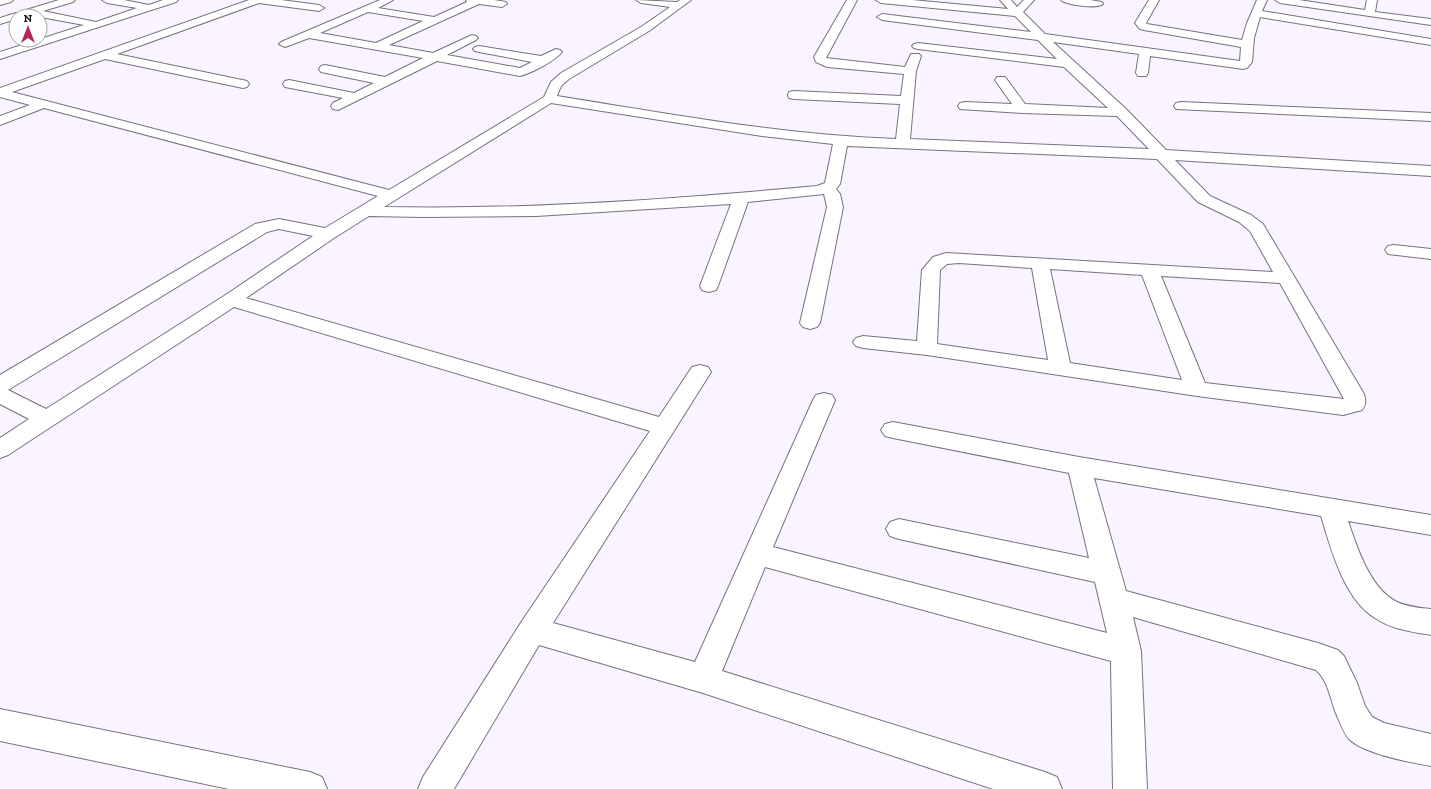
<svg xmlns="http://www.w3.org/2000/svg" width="1431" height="789" font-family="'Zilla Slab',serif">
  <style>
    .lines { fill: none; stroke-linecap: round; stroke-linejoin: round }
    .street-casing { stroke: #77727e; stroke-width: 2 }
    .street { fill: #fff; fill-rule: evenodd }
  </style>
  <rect width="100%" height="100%" fill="#f9f4ff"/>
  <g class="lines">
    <defs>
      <path id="street" d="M0 0H13L11 2 0 5Z
        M59 0H75L73 2 43 11 96 22 137 8 107 3 102 0H124L149 5 163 0H178L176 2 0 59V52L84 25 30 15 25 12 26 10Z
        M249 0H281L319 5 324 8 319 11 259 3 117 54 247 81 249 84 247 87 243 88 105 59 12 92 389 190 544 97 551 82 561 73 641 27 670 7 641 3 636 0 677 2 680 0H691L649 31 569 79 561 86 557 96C670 114 782 135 896 139L900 104 794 99 789 98 788 95 789 92 794 91 901 96 904 74 827 67 816 62 814 57 847 0H857L826 58 905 67 911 54H919L921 56 916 71 910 139 1149 149 1117 116 1022 113 960 109 958 106 960 103 965 102 1012 104 995 80 997 77H1005L1025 104 1108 108 1064 67 918 49 914 48 912 46 914 44 918 43 1057 59 1038 40 882 20 877 17 882 14 1031 32 1015 16 881 3 876 0H912L1008 9 1000 0H1011L1017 7 1024 0H1034L1023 12 1045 34 1240 61 1241 47 1144 30 1140 29 1135 23 1149 0H1159L1146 23 1147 24 1242 40 1247 23 1257 0H1267L1262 11 1431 39V45L1260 17 1254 38 1252 62 1247 68 1243 69 1150 56 1148 73 1146 76H1138L1136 73 1139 54 1053 42 1126 109 1166 150 1431 166V176L1175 160 1210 196 1251 215 1263 224 1364 394C1366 401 1366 404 1362 410L1343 415 1197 396 927 355 863 348 856 346 853 342 856 338 863 336 917 341 922 270 933 257 946 253 1273 272 1250 231 1239 222 1198 202 1157 159 847 146 840 184 836 189 840 194 843 207 820 323 817 327 810 329 803 327 800 323 827 207 824 194 748 202 718 286 716 290 709 292 702 290 700 286 731 204 536 216 423 217 369 216 334 238 246 298 659 417 692 367 700 365 708 367 711 372 553 623 695 662 813 400 816 395 824 393 832 395 835 400 773 547 1107 633 1095 582 899 539 890 536 886 529 890 522 899 519 1089 558 1069 473 893 438 885 436 881 430 885 424 893 422 1079 457 1431 515V535L1348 521C1357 547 1370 589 1397 602 1408 607 1420 608 1431 609V635C1413 632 1391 629 1375 618 1344 599 1331 549 1321 516L1094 478 1126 591 1318 643 1338 650 1344 656 1357 683 1365 706 1372 717 1384 723 1431 734V766C1410 762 1364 754 1349 739 1343 732 1339 720 1335 711 1330 697 1328 681 1316 670L1133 617 1141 651 1147 789H1113L1111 661 765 567 722 671 1045 772 1057 777 1062 789H993L703 693 539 645 454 789H418L423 777 522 621 650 431 234 307 8 455 0 458V438L29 419 0 404V375L255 224 279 219 325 228 378 196 44 108 0 125V116L30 105 0 97V88ZM551 103 762 136 833 144 825 183 817 186C673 199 529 210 384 207ZM279 229 313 236 224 296 46 409 8 390 267 232ZM959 263 1032 268 1048 360 937 344 940 270 947 264ZM1050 269 1142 275 1182 380 1070 363ZM1161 276 1280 283 1344 399 1205 383Z
        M380 0H393L378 8 434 17 467 2 466 0H494L506 2 507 4 502 7 479 4 389 45 433 53 472 35 476 36 478 38 476 40 447 55 520 68 532 62 479 52 475 51 473 49 475 47 479 46 541 56 556 49 560 50 562 52C555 61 531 73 520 76L437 61 338 110 333 109 331 106 333 103 343 98 285 87 283 84 285 81 289 80 354 93 374 83 321 72 319 69 321 66 325 65 385 77 423 58 309 38 285 47 279 44 281 42ZM368 12 423 21 376 43 320 33Z
        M1061 0H1090L1102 2 1103 4C1098 9 1066 5 1061 0Z
        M1275 0H1299L1365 10 1367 0H1377L1375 12 1431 19V25L1280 3Z
        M16 13 21 16H16V19L0 24V18Z
        M1181 102 1431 113V121L1176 109 1174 106 1176 103Z
        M1394 245 1431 249V259L1388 254 1385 250 1388 246Z
        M0 709 310 772 322 777 327 789H229L0 741Z"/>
    </defs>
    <use href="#street" class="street-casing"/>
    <use href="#street" class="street"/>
  </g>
  <g transform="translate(28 28)"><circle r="19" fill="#ffffff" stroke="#a2a1a3"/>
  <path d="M0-3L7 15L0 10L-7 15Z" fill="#b5275a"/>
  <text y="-6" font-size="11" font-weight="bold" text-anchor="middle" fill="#171519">N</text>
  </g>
</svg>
